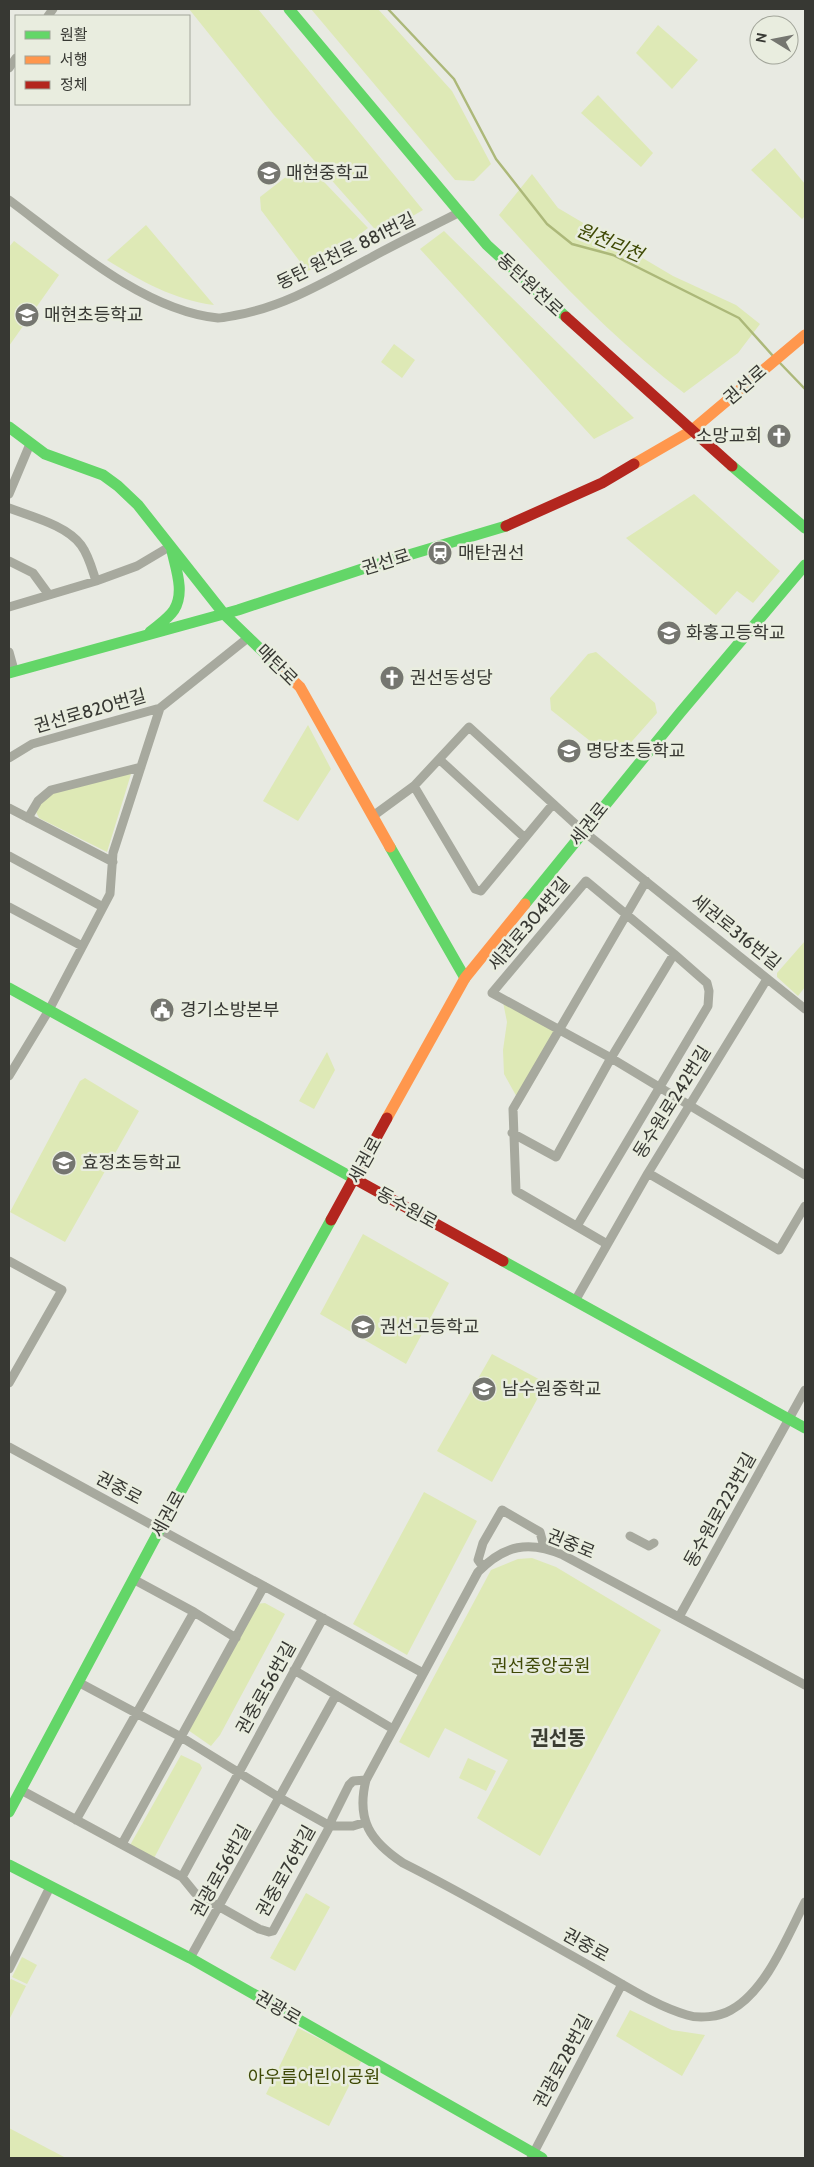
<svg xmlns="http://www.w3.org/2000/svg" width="814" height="2167" font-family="Cabin,'Noto Sans KR',sans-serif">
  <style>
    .green { fill: #dee9b6 }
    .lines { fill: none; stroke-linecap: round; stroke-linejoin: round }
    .stream { stroke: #acb879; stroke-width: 2.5 }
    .street { stroke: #a7a99e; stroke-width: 9 }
    .fast { stroke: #63d668; stroke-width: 11 }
    .slow { stroke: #ff974d; stroke-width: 11 }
    .jam { stroke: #b3261e; stroke-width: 11 }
    .labels { text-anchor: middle; stroke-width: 5; stroke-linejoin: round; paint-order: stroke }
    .poi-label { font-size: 18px; fill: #373833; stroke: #e9eddf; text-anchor: start }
    .street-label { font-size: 18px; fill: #373833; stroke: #e9eddf }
    .park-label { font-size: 18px; fill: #3f4906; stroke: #e9eddf }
    .water-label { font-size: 19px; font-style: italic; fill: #3f4905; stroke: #e9eddf }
    .quarter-label { font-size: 20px; font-weight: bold; fill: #3a3c31; stroke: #e9eddf }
  </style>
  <rect width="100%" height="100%" fill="#e8eae2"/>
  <path class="green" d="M189 9H258L423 210 380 235 274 115Z
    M311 9H378L452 91 491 164 474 181 455 180Z
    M658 25 698 60 672 89 636 53Z
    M598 95 653 153 641 167 581 113Z
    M775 148 805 184V216L802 219 751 170Z
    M305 162 368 228 315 269 307 271 261 210 260 197Z
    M532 174 558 208 673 276 736 305 760 324 738 353 684 393C616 341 556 279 499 215Z
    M146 225 214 305C174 300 141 281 107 260Z
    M444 231 634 418 594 439 420 249Z
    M14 241 59 275 9 346V247Z
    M394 344 415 360 402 378 381 362Z
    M694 494 780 571 753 603 737 591 716 615 626 538Z
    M596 652 655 703 657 713 618 757 609 756 551 710 550 698 588 654Z
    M308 725 331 769 298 821 263 801Z
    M126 773 131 774 107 852 39 818 35 810 50 794Z
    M805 941V987L798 996 777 977V973Z
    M503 1002 557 1032 518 1099 504 1074 503 1050 507 1022Z
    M327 1052 335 1070 314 1109 299 1101Z
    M85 1078 139 1111 65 1242 10 1212 80 1081Z
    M363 1234 449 1283 406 1364 320 1314Z
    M492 1354 546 1383 492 1482 437 1451Z
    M424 1492 477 1521 407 1655 353 1624Z
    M532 1558 556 1567 661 1630 540 1856 477 1818 508 1760 445 1728 429 1758 399 1742 491 1570 518 1559Z
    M265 1603 285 1614 220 1735 211 1746 188 1730 256 1604Z
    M181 1755 200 1764 202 1768 153 1860 129 1847Z
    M468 1758 496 1771 486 1791 459 1778Z
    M306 1893 330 1907 295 1971 270 1958Z
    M22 1957 37 1965 27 1984 12 1977Z
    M11 1979 26 1986 9 2020V1982Z
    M630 2010 672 2030 705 2035 682 2076 616 2036Z
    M298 2028 362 2060 329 2126 266 2094Z
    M9 2128 66 2158H9Z"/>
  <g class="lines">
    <path class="stream" d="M388 9 454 79 496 159 547 224 572 244 613 255 739 318 773 356
      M779 362 805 389"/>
    <path class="street" d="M48 16 53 9
      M9 68 16 58
      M9 200C67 243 144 311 218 318 224 318 231 316 237 315 286 306 328 280 372 257 401 241 431 227 460 212
      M9 494 30 444
      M9 508C32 517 66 525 81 545 89 556 92 569 96 581
      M9 561 33 573 49 595
      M9 607 96 581 137 566 169 547
      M9 652 14 670
      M9 758 32 744 160 708 249 637
      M440 760 525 838
      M414 786 475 889 481 891 553 804
      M9 808 113 862
      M373 816 414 786 469 727 583 831 805 1009
      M28 818 38 801 51 790 141 767
      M9 856 103 907
      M9 907 82 946
      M9 1076 49 1010 110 894 113 853 160 708
      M512 1133 556 1157 611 1058 674 954 586 881 492 993 611 1058 805 1175
      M648 1173 779 1250 805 1206
      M577 1226 708 1006 709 991 707 983 674 954
      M607 1244 516 1191 513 1109 646 881
      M9 1261 62 1290 9 1383
      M575 1301 648 1173 767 979
      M9 1447 423 1673
      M630 1536 649 1546 654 1543
      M483 1567 478 1560 483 1543 502 1510 540 1532 544 1547
      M133 1579 194 1612
      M679 1617 805 1390
      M323 1618 182 1877 195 1893 259 1929 269 1932 273 1931 330 1826 332 1819 349 1785 353 1781 366 1780
      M294 1670 393 1729
      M78 1682 181 1737 280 1798 330 1826
      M805 1685 563 1555C529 1540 504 1545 478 1572L366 1780C356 1820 370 1841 403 1863 467 1895 529 1932 592 1967 621 1983 655 2006 687 2015 699 2019 719 2017 731 2010 766 1991 787 1937 805 1902
      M21 1790 182 1877
      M76 1820 194 1612 236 1638
      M330 1826H353L366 1822
      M122 1844 264 1586
      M190 1958 336 1695
      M9 1969 50 1887
      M531 2158 622 1984"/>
    <path class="fast" d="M289 9 487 245 566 317
      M9 427 45 454 103 475 118 486 138 505 224 614 282 670
      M732 466 805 528
      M150 632C158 625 168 619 174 610 185 593 176 569 172 551
      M9 673 238 610 365 568 506 526
      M390 847 465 978
      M525 904 680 713 805 565
      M9 988 353 1178
      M503 1261 805 1428
      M9 1812 160 1529 331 1220
      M9 1865 190 1958 542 2158"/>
    <path class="slow" d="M634 464 691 431 805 335
      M282 670 300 687 390 847
      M387 1118 465 978 525 904"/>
    <path class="jam" d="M566 317 732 466
      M506 526 602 483 634 464
      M353 1178 503 1261
      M331 1220 387 1118"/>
  </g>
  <defs>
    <symbol id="school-disc" viewBox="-11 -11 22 22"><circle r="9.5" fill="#757670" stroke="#e9eddf"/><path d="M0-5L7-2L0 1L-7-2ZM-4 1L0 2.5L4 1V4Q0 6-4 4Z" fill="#fff"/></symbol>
    <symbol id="church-disc" viewBox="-11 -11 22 22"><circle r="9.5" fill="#757670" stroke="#e9eddf"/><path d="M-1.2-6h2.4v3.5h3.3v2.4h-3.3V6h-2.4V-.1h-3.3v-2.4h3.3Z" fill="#fff"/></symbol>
    <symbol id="station-disc" viewBox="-11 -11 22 22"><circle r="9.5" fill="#757670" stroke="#e9eddf"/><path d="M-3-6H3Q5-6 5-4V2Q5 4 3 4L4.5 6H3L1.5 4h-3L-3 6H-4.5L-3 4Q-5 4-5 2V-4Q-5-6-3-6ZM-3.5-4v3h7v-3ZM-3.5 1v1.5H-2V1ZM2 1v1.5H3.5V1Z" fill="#fff"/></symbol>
    <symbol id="civic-disc" viewBox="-11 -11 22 22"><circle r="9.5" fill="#757670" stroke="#e9eddf"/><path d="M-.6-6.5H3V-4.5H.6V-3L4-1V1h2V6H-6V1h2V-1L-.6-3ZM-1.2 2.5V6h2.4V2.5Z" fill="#fff"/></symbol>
  </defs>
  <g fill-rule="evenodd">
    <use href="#school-disc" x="255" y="159" width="28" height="28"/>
    <use href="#school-disc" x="13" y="301" width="28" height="28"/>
    <use href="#church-disc" x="765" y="422" width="28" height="28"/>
    <use href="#station-disc" x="426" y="539" width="28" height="28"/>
    <use href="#school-disc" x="655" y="619" width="28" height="28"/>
    <use href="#church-disc" x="378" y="664" width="28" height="28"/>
    <use href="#school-disc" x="555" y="737" width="28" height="28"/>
    <use href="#civic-disc" x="148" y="996" width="28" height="28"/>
    <use href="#school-disc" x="50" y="1149" width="28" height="28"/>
    <use href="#school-disc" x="349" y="1313" width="28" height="28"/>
    <use href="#school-disc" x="470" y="1375" width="28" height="28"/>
  </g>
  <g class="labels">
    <g class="poi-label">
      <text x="286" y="179">매현중학교</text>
      <text x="44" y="321">매현초등학교</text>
      <text x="762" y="442" text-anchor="end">소망교회</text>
      <text x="458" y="559">매탄권선</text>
      <text x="686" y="639">화홍고등학교</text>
      <text x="410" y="684">권선동성당</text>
      <text x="586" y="757">명당초등학교</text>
      <text x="180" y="1016">경기소방본부</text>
      <text x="82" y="1169">효정초등학교</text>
      <text x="380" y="1333">권선고등학교</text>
      <text x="502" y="1395">남수원중학교</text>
    </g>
    <g class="street-label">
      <text transform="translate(346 251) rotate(-26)" y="6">동탄 원천로 881번길</text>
      <text transform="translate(530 285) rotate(43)" y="6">동탄원천로</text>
      <text transform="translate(745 385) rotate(-41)" y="6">권선로</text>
      <text transform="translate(386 562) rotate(-17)" y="6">권선로</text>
      <text transform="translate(277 665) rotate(45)" y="6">매탄로</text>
      <text transform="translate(90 711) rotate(-16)" y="6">권선로820번길</text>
      <text transform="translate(589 824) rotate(-51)" y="6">세권로</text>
      <text transform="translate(529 924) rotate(-50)" y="6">세권로304번길</text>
      <text transform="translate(736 932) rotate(39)" y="6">세권로316번길</text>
      <text transform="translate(672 1102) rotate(-58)" y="6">동수원로242번길</text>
      <text transform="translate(365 1160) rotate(-61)" y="6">세권로</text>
      <text transform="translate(407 1208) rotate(29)" y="6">동수원로</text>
      <text transform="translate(119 1488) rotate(28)" y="6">권중로</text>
      <text transform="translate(720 1510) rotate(-61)" y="6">동수원로223번길</text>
      <text transform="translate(168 1514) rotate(-61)" y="6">세권로</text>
      <text transform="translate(571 1544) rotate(22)" y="6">권중로</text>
      <text transform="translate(266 1688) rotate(-61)" y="6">권중로56번길</text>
      <text transform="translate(221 1871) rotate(-61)" y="6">권광로56번길</text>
      <text transform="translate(286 1871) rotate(-61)" y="6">권중로76번길</text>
      <text transform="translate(586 1945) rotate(29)" y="6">권중로</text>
      <text transform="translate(278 2008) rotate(30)" y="6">권광로</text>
      <text transform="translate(563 2061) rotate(-62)" y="6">권광로28번길</text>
    </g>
    <g class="park-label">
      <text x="541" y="1672">권선중앙공원</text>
      <text x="314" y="2083">아우름어린이공원</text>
    </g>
    <g class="water-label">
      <text transform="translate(610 242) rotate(23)" y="7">원천리천</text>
    </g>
    <g class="quarter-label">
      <text x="558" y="1745">권선동</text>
    </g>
  </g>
  <rect width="814" height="2167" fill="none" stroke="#373833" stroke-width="20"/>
  <rect x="15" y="15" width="175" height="90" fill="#e9eddf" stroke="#a2a59a"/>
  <rect x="25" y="31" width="25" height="8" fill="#63d668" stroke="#a2a59a"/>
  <text x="60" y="40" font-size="15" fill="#373833">원활</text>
  <rect x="25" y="56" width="25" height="8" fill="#ff974d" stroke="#a2a59a"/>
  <text x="60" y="65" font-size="15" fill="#373833">서행</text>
  <rect x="25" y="81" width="25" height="8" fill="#b3261e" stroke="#a2a59a"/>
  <text x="60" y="90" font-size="15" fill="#373833">정체</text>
  <g transform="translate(774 40) rotate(280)"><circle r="24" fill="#e9eddf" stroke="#a2a59a"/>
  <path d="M0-4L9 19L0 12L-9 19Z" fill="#757670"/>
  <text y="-8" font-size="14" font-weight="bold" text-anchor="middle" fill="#373833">N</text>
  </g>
</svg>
